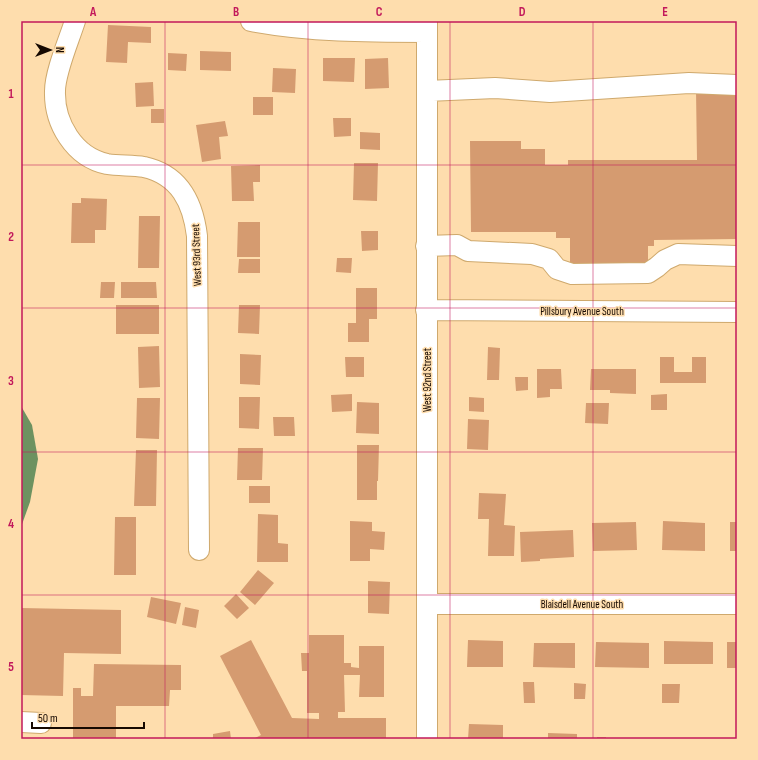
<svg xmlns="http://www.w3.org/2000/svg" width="758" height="760" font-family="'Sofia Sans Condensed',sans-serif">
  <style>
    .water { fill: #6d9260 }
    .building { fill: #d59b70 }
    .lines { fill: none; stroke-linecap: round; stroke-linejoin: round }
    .minor-casing { stroke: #cfa96d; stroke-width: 22 }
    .minor { stroke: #fff; stroke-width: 20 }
    .grid { fill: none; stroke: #c2185b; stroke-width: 1; stroke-opacity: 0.55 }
    .labels { text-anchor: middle; stroke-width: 3; stroke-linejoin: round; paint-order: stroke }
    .street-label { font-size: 11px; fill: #150800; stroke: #feddad }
    .neatline { fill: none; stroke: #c2185b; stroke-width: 1.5 }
    .grid-label { font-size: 13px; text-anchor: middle; font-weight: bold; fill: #c2185b }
  </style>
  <rect width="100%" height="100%" fill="#feddad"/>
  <path class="water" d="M21 406 32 425 38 459 30 502 21 527Z"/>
  <path class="building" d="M108 25 151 27V43L128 42 127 63 106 62Z
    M200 51 231 52V71L200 70Z
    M168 53 187 54 186 71 168 70Z
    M323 58H355L354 82 323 81Z
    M388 58 389 88 365 89V59Z
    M273 68 296 69 295 93 272 92Z
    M153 82 154 106 136 107 135 83Z
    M696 90H737V239L654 240V246H648V264L570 265V238H556V232H471L470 141H521V149H545V165H568V160H697Z
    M253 97H273V115H253Z
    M151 109H164V123H151Z
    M333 118H351V136L334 137Z
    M225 121 228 136 219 137 221 159 202 162 196 125Z
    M360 132 380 133V150L360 149Z
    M354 163H378L377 201 353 200Z
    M260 165V182H253L254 201H232L231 166Z
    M81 198 107 199 106 230H95V243H71L72 203H81Z
    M139 216H160L159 268H138Z
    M238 222H260V257H237Z
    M361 231H378V250L362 251Z
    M337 258H352L351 273 336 272Z
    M239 259H260V273H238Z
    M101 282H115L114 298H100Z
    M121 282H156L157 298H121Z
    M356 288H377V319H369V342H348V323H356Z
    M116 305H159V334H116Z
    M239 305H260L259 334 238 333Z
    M159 346 160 387 139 388 138 347Z
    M488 347 500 348 499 380H487Z
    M240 354 261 355 260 385 240 384Z
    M345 357H364V377H346Z
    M660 357H674V372H692V357H706V383H660Z
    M537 369H561L562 389H550V397L537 398Z
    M591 369H636V394L610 393V390H590Z
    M515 377H528V390L516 391Z
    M352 394V411L332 412 331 395Z
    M667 394V410H651V395Z
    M239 397H260L259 429 239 428Z
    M469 397 484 398V412L469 411Z
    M137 398H160L159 439 136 438Z
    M357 402 379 403V434L356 433Z
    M586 403H609L608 424 585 423Z
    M273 417H294L295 436H274Z
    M468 419 489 420 488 450 467 449Z
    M357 445H379L378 481H377V500H357Z
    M238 448H263L262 480H237Z
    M136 450H157L156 506H134Z
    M249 486H270V503H249Z
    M479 493 506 494 504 525 515 526 514 556H488L489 519H478Z
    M258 514 278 515V543L288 544V562H257Z
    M115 517H136V575H114Z
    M350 521 372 522V531L385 532 384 550 370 549V561H350Z
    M663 521 705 523V551L662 550Z
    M636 522 637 550 593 551 592 523Z
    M730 522H737V551H730Z
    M573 530 574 557 540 559V561L521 562 520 532Z
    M258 570 274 583 255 605 240 592Z
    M368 581 390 582 389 614 368 613Z
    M236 594 249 608 237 619 224 606Z
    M151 597 181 603 176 624 147 617Z
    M185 607 199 610 196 628 182 625Z
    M21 608 121 610V654L64 653 63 696 21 695Z
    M309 635H344V663H351V667L359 668V646H384V697H359L360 675H344L345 712H338V718H386V739H253L261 735 220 656 251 640 292 718 319 719V713H307V671H302L301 653H309Z
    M468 640 503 641V667H467Z
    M664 641 713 642V664H664Z
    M596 642 649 643V668L595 667Z
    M727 642H737V668H727Z
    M534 643H575V668L533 667Z
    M94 664 181 665V690H170L169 706H116V739H73V688H81V696H93Z
    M523 682H534L535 703H524Z
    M574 683 586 684 585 699H574Z
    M662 684H680L679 703H662Z
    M469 724 503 725V739H468Z
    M230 731 231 739H213V734Z
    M548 733 577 734V739H548Z
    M597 737H606V739H597Z"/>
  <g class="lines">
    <defs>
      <path id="minor" d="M75 21C69 40 55 72 55 91 54 123 74 157 107 164 119 166 132 165 144 167 180 175 193 203 197 236L199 550
        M251 21C309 32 368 32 427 32
        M427 21V739
        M427 91 495 88 550 92 689 83 737 85
        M426 246 457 245 468 251 532 254 549 259 557 269 572 274 648 273 657 267 665 260 678 254 737 256
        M426 310 737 312
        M427 604H737
        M21 722 41 723"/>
    </defs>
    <use href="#minor" class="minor-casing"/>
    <use href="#minor" class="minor"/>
  </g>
  <path class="grid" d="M165 21V739M308 21V739M450 21V739M593 21V739M21 165H737M21 308H737M21 452H737M21 595H737"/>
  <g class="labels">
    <g class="street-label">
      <text transform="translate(196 255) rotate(-92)" y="4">West 93rd Street</text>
      <text x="582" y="315">Pillsbury Avenue South</text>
      <text transform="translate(427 380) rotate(-90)" y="4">West 92nd Street</text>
      <text x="582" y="608">Blaisdell Avenue South</text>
    </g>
  </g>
  <rect width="758" height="760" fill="none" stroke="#feddad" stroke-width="44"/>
  <g transform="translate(50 50) rotate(90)" stroke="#feddad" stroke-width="3" paint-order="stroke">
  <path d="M0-3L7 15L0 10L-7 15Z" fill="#150800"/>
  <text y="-6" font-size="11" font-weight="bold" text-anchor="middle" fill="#150800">N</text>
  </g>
  <path d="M32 722v6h112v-6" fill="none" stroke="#150800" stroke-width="2"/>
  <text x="38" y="722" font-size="12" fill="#150800" stroke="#feddad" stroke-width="3" paint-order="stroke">50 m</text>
  <rect x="22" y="22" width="714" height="716" class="neatline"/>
  <g class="grid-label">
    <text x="93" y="16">A</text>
    <text x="236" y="16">B</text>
    <text x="379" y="16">C</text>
    <text x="522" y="16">D</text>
    <text x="665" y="16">E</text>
    <text x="11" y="98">1</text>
    <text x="11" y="241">2</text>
    <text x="11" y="385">3</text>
    <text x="11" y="528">4</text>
    <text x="11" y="671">5</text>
  </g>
</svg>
